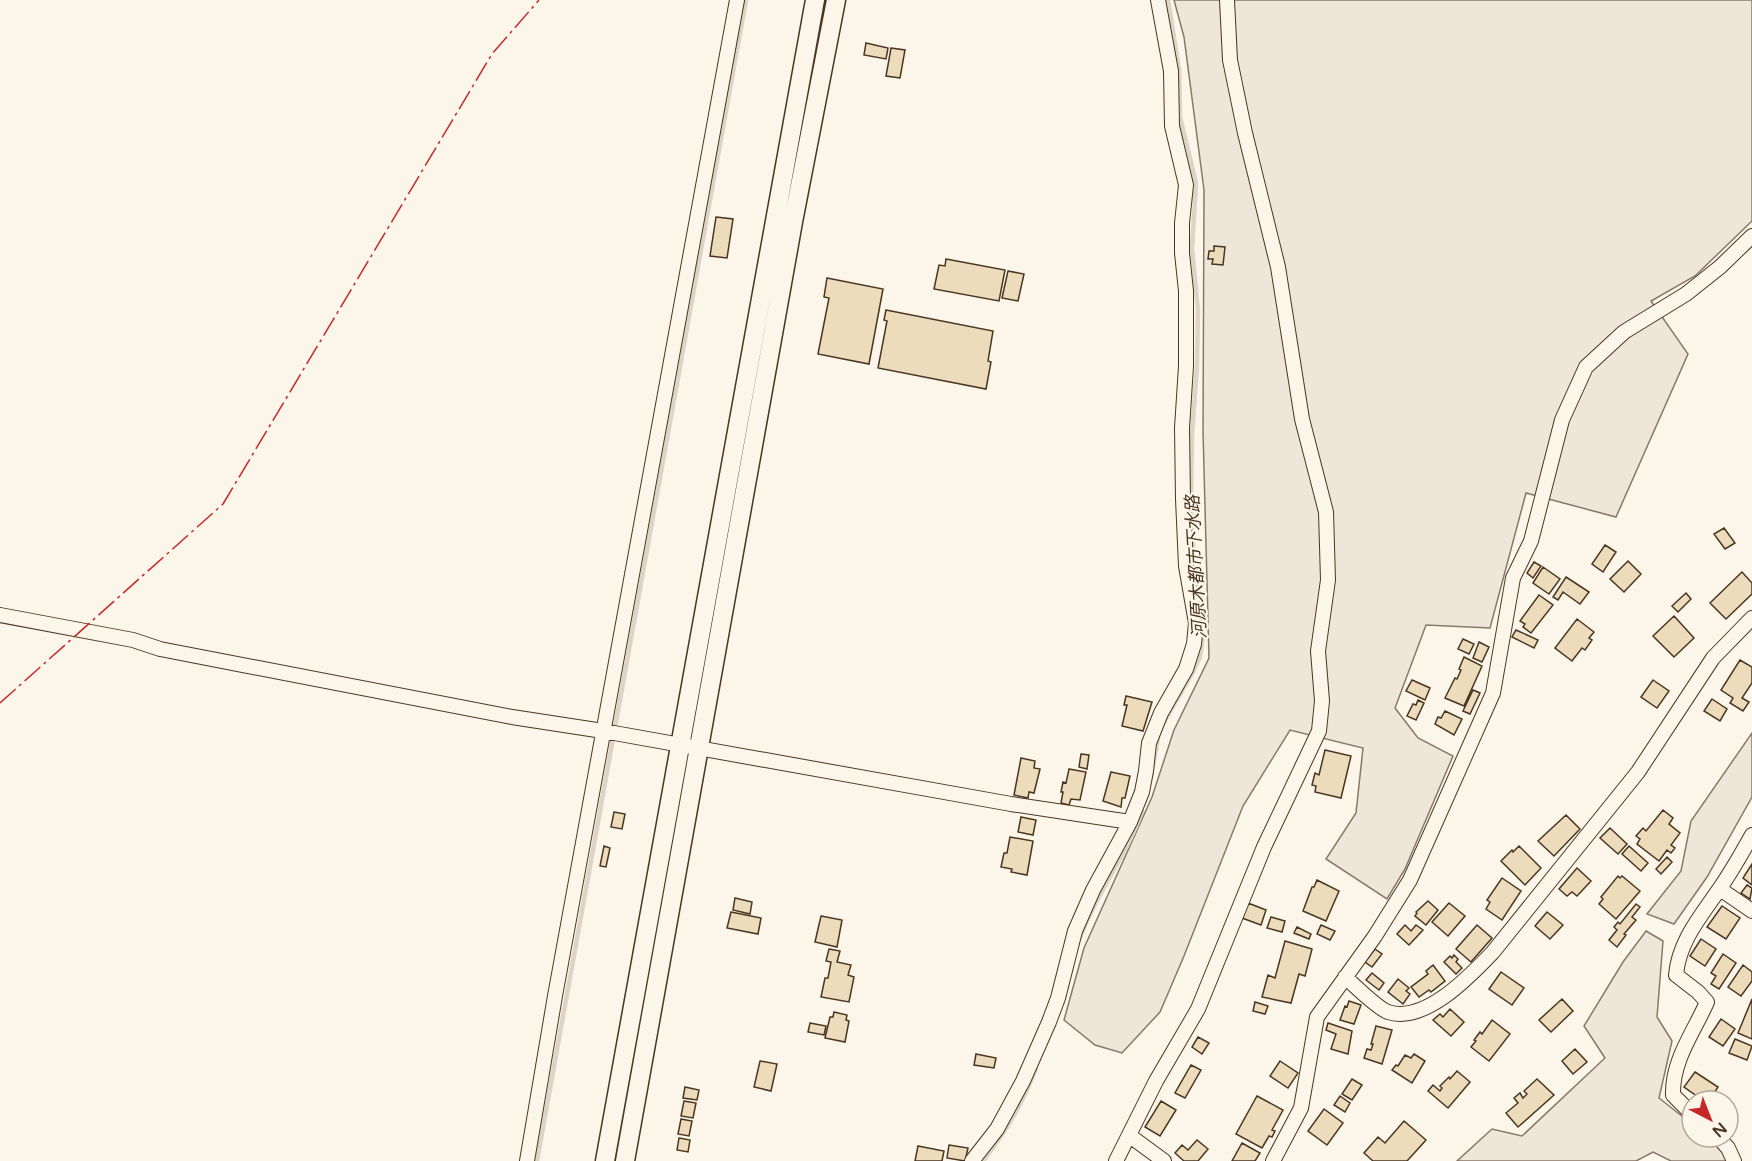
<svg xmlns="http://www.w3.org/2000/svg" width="1752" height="1161" font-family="'Varela Round','Noto Sans JP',sans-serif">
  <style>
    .green { fill: #ede6d9; stroke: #887966; stroke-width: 1.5 }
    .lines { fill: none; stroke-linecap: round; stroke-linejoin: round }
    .stream { stroke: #dcd4c6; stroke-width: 4.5 }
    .building { fill: #ecdcbc; stroke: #4a3520; stroke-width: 1.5 }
    .minor-casing { stroke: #4a3520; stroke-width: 16 }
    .tertiary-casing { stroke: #4a3520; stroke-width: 21 }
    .minor { stroke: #fbf6e9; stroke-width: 14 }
    .tertiary { stroke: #fbf6e9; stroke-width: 18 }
    .power { stroke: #c62828; stroke-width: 1.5; stroke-dasharray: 21 4.5 3 4.5; stroke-linecap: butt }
    .labels { text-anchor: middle; stroke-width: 4.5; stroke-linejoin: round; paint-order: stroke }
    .water-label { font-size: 18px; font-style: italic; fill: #4a3520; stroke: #fbf6e9 }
  </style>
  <rect width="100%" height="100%" fill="#fbf6e9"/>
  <path class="green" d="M1174 0H1752V221L1695 276 1651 301 1688 354 1616 517 1526 493 1490 628 1426 625 1395 708 1418 738 1453 756 1405 869 1387 899 1326 859 1356 813 1363 748 1290 730 1243 806 1184 956 1160 1012 1122 1053 1095 1045 1064 1020 1084 948 1152 797 1174 730 1209 658 1203 431 1204 190 1184 37Z
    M1752 733V797L1707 877 1674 924 1647 914 1681 871 1691 821Z
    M1646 931 1663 941 1657 1017 1672 1041 1659 1098 1692 1124V1137C1717 1137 1716 1142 1729 1161H1671L1653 1152 1636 1161H1457L1492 1129 1522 1136 1605 1058 1584 1026 1623 962Z"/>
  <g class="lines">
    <path class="stream" d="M1163 724 1193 672 1200 657 1203 637V616L1194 562 1191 503 1192 434 1197 367 1198 310 1192 248 1196 183 1180 117 1179 69 1168 0
      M1151 777 1158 738
      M1080 938C1096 893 1127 855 1142 811
      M537 1161 746 0
      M983 1161C1005 1133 1024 1101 1036 1068"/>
  </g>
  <path class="building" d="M866 43 888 48 886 59 864 55Z
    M891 48 905 50 900 78 886 76Z
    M716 217 733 219 727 258 710 256Z
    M1214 246 1225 247 1223 265 1212 264 1213 259H1208L1209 251H1214Z
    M946 259 1005 270 999 301 934 289 939 265 945 266Z
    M1008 271 1024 274 1018 301 1002 298Z
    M827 278 883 289 869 364 818 354 829 298 824 297Z
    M886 310 993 331 988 361 991 362 986 389 878 368 887 321 884 320Z
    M1724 528 1735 543 1725 549 1714 534Z
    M1605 545 1616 552 1603 572 1592 564Z
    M1628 561 1641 574 1624 592 1610 579Z
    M1534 562 1541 566 1533 578 1527 573Z
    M1543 567 1560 579 1549 594 1533 583Z
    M1742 572 1752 583V594L1726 619 1710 603Z
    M1566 577 1589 592 1580 604 1563 592 1558 600 1553 597Z
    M1686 593 1691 599 1678 612 1672 606Z
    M1539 595 1553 605 1531 633 1523 627 1525 624 1520 621Z
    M1674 616 1694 638 1674 657 1653 636Z
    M1577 619 1594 632 1589 638 1592 640 1585 650 1582 648 1572 661 1555 648Z
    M1516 630 1538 640 1534 648 1512 637Z
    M1463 639 1474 644 1469 654 1458 649Z
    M1479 642 1489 647 1482 662 1473 658Z
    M1464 657 1482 666 1464 706 1445 698 1455 678 1457 679 1461 670 1459 669Z
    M1740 660 1752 667V683L1742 698 1749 702 1743 711 1730 703 1733 698 1721 690Z
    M1412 680 1430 688 1425 700 1406 691Z
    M1653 680 1669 691 1657 708 1641 697Z
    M1473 690 1480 693 1470 714 1463 711Z
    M1126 696 1152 702 1143 731 1122 726 1127 705H1124Z
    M1712 699 1727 709 1720 721 1704 711Z
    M1418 700 1424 703 1416 720 1407 716 1413 704 1416 705Z
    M1445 711 1462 719 1454 735 1435 724 1438 717 1441 718Z
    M1325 750 1351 756 1341 798 1315 792 1316 786 1312 785 1315 773 1319 775Z
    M1081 754 1089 755 1087 769 1079 767Z
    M1021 758 1035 761 1034 768 1040 769 1034 793 1029 792 1028 798 1014 795Z
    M1069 769 1086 772 1080 800 1071 799 1069 805 1061 803 1063 792H1061L1063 782 1066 783Z
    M1111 772 1130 776 1125 798H1122L1121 807 1103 801Z
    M1663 810 1673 818 1669 824 1680 833 1671 845 1675 848 1671 853 1667 850 1659 861 1637 844 1640 839 1636 836 1643 828 1646 831Z
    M614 812 625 814 622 829 611 827Z
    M1566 815 1580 829 1554 856 1538 841Z
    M1021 817 1036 820 1033 835 1018 832Z
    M1610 828 1627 844 1618 854 1600 838Z
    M1010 837 1033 841 1027 875 1011 872 1012 869 1001 867 1004 853H1007Z
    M604 846 610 848 606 867 600 866Z
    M1519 846 1541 868 1525 885 1501 861 1512 850 1513 852Z
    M1629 846 1648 863 1641 871 1622 854Z
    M1667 857 1672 862 1661 874 1656 869Z
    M1752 864V885L1743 878Z
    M1577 868 1591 881 1577 896 1572 892 1567 896 1559 889Z
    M1618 876 1620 878 1622 876 1640 891 1616 919 1599 904 1603 899 1601 897Z
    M1502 878 1521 891 1502 920 1486 909 1490 902 1487 900Z
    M1317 880 1339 891 1326 921 1303 911 1312 887H1314Z
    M1747 885 1752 888 1750 899 1741 893Z
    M735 898 752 902 750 914 733 910Z
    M1428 901 1438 910 1426 925 1415 916 1417 913 1416 912Z
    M1248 903 1266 910 1261 925 1242 918Z
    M1449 903 1465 916 1448 936 1432 922Z
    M1636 904 1640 907 1632 917 1636 920 1624 934 1626 935 1617 947 1609 940 1617 930 1614 927 1618 922 1620 924Z
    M1722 906 1740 918 1726 939 1707 927Z
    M731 912 761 918 758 934 727 928Z
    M1547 912 1563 925 1550 939 1535 926Z
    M821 916 842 920 837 947 815 942Z
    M1271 917 1285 921 1282 932 1267 928Z
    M1321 925 1335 931 1330 940 1317 934Z
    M1405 925 1411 931 1416 925 1423 930 1409 945 1397 934Z
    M1477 925 1492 938 1471 962 1456 949Z
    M1297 927 1311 934 1309 939 1294 933Z
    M1701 939 1716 949 1705 966 1690 956Z
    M1285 941 1312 949 1305 976 1299 974 1291 1003 1262 997 1268 975 1275 978Z
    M829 949 840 951 837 962 851 965 848 975 854 977 849 1002 821 997 825 978H828L831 962 826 961Z
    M1375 949 1382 954 1372 967 1365 962Z
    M1723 954 1736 963 1719 989 1711 984 1716 976 1711 973Z
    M1454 955 1458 959 1456 962 1462 968 1456 974 1444 962 1450 956 1452 958Z
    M1433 965 1445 981 1431 992 1429 990 1419 997 1411 987 1428 974 1426 971Z
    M1743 965 1752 972V981L1741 996 1728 987Z
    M1501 972 1524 988 1512 1005 1489 989Z
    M1372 973 1384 983 1379 990 1366 980Z
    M1398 979 1409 988 1406 991 1410 994 1403 1004 1388 992Z
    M1562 999 1573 1011 1551 1032 1539 1020Z
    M1752 999V1039L1738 1033Z
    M1349 1001 1361 1005 1354 1024 1340 1020 1345 1006 1347 1007Z
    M1255 1002 1268 1006 1265 1014 1253 1011Z
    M1450 1009 1464 1022 1451 1036 1433 1020 1440 1014 1443 1017Z
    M834 1012 847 1015 846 1020 849 1021 845 1042 825 1038 830 1017H833Z
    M1721 1019 1735 1029 1723 1046 1709 1037Z
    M1492 1020 1510 1034 1489 1061 1471 1047 1476 1041 1474 1040 1480 1032 1482 1034Z
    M810 1023 826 1026 824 1035 808 1032Z
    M1328 1023 1352 1031 1348 1054 1331 1049 1336 1034 1326 1030Z
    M1376 1026 1392 1030 1382 1064 1364 1058 1367 1049 1371 1050 1373 1044H1371Z
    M1198 1037 1209 1043 1202 1054 1192 1047Z
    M1735 1039 1752 1046 1747 1060 1729 1053Z
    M1575 1049 1587 1062 1573 1074 1562 1061Z
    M976 1054 996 1058 994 1068 974 1065Z
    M1414 1054 1425 1061 1412 1083 1392 1070 1396 1065 1398 1066 1405 1055 1411 1058Z
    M760 1061 777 1064 771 1091 754 1087Z
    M1280 1061 1298 1073 1288 1088 1270 1076Z
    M1191 1065 1201 1070 1185 1098 1175 1093Z
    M1457 1071 1470 1082 1448 1108 1428 1091 1433 1085 1440 1091 1442 1088 1440 1086 1449 1077 1450 1079Z
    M1695 1072 1718 1087 1709 1101H1704L1684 1087Z
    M1352 1079 1362 1085 1352 1100 1342 1094Z
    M1537 1079 1554 1095 1518 1127 1506 1113 1518 1103 1514 1098 1520 1093 1523 1098 1527 1094 1524 1091Z
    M685 1087 699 1090 697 1100 683 1098Z
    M1257 1096 1283 1110 1272 1130 1275 1131 1272 1137 1269 1136 1262 1148 1236 1134Z
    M1340 1096 1350 1103 1345 1112 1334 1105Z
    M684 1101 696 1103 693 1118 681 1116Z
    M1161 1101 1176 1110 1160 1136 1145 1127Z
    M1324 1109 1343 1123 1327 1145 1308 1131Z
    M681 1119 692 1121 689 1136 678 1134Z
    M1404 1121 1426 1140 1407 1161H1373L1364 1153 1378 1137 1385 1143Z
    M679 1138 690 1140 688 1152 677 1150Z
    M1197 1140 1208 1149 1198 1161H1184L1175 1153 1182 1145 1188 1150Z
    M1242 1143 1260 1153 1255 1161H1232Z
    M949 1145 968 1148 965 1161 947 1158Z
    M918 1146 944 1151 942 1161H915Z"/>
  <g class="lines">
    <defs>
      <path id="minor" d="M0 615 133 640 160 649 512 717 603 731 1011 804 1130 822
        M1720 889 1752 911
        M1345 977C1354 985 1378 1009 1388 1012 1425 1024 1470 976 1493 952L1638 772 1713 658 1752 618
        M1692 1114 1673 1095C1672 1060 1694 1032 1707 1002L1698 992 1676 975C1679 940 1702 915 1720 888 1732 871 1742 853 1752 835
        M1130 1136 1164 1161
        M1718 1137 1728 1148 1734 1161
        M527 1161 555 996 737 0
        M972 1161 997 1129 1023 1081 1049 1022 1058 998 1075 931 1093 890 1130 822 1142 792 1146 771 1149 743 1161 713 1186 669 1194 644 1196 623 1186 566 1183 499 1182 428 1186 366V291L1182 253V223L1186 185 1172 126 1171 71 1158 0
        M1116 1161 1156 1081 1198 1009 1264 847 1319 731 1322 701 1318 651 1328 580 1326 512 1302 419 1278 267 1245 133 1230 60 1227 0
        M1273 1161 1301 1108 1317 1017 1375 936 1410 880 1493 693 1513 578 1531 541 1562 420 1586 367 1624 332 1686 294 1720 267 1752 236"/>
      <path id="tertiary" d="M605 1161 815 0
        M625 1161 793 222 836 0"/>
    </defs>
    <use href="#minor" class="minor-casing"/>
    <use href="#tertiary" class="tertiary-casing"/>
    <use href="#minor" class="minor"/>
    <use href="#tertiary" class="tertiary"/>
    <path class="power" d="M0 703 223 504 492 54 539 0"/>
  </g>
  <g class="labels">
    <g class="water-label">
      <text transform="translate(1196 567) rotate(-93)" y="6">河原木都市下水路</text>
    </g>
  </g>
  <g transform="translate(1710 1119) rotate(138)"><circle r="28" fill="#fbf6e9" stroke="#b4a999" stroke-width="1.5"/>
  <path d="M0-4.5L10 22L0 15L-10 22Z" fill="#c62828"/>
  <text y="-9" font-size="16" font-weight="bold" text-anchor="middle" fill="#4a3520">N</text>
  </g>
</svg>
